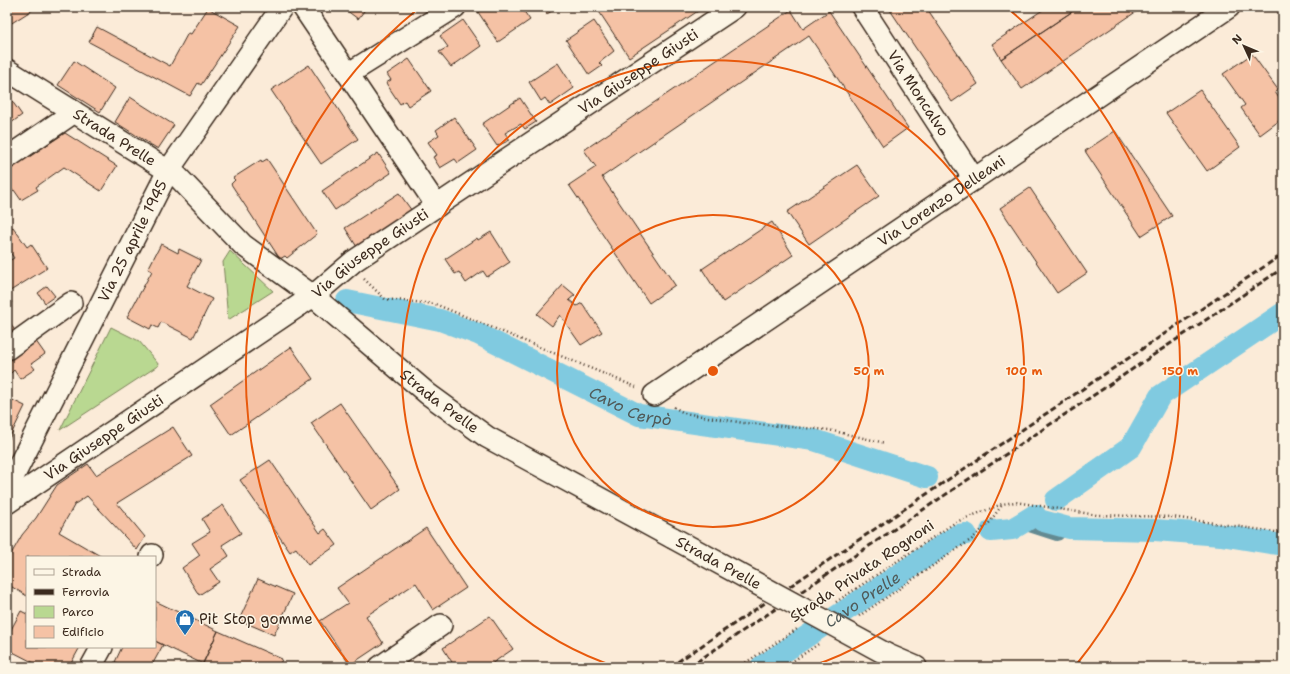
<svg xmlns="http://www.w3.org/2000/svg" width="1290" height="674" font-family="'Shantell Sans',sans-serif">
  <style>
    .green { fill: #b9d891; stroke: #7a8158 }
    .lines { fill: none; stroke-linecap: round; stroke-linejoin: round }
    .stream { stroke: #648a92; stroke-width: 6 }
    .canal { stroke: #80cae0; stroke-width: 22 }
    .building { fill: #f5c2a5; stroke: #3b2a1e }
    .minor-casing { stroke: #3b2a1e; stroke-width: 24 }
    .path { stroke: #3b2a1e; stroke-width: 2.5; stroke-dasharray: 1 3; stroke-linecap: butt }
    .minor { stroke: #fcf5e5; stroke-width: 21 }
    .rail { stroke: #3b2a1e; stroke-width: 3; stroke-dasharray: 6 3; stroke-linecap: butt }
    .minor-bridge-casing { stroke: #3b2a1e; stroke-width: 24; stroke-linecap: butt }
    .minor-bridge { stroke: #fcf5e5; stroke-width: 21 }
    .ring { fill: none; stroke: #e8590c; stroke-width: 2 }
    .labels { text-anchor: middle; stroke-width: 3; stroke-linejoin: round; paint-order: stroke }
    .street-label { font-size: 15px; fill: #3b2a1e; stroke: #fcf5e5 }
    .poi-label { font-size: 15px; fill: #3b2a1e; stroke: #fcf5e5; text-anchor: start }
    .water-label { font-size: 16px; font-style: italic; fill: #505a58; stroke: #fcf5e5 }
    .centre { fill: #e8590c; stroke: #fcf5e5; stroke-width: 2 }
    .ring-label { font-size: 12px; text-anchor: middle; font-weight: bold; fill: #e8590c; stroke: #fcf5e5; stroke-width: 3; stroke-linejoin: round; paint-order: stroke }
  </style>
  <rect width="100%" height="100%" fill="#fbebd8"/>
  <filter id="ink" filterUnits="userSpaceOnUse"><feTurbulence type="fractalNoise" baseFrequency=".025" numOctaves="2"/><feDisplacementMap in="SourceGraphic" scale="8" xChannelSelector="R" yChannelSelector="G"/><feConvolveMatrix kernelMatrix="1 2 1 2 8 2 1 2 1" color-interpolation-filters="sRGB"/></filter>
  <g filter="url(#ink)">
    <path class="green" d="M230 251 273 291 228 320 223 262Z
      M111 327 139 341 159 365 60 430Z"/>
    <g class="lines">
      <path class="stream" d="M1019 526 1056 538 1060 537 1069 528"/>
      <g class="canal">
        <path id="s1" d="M347 301 440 320 478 334 639 415 814 440 927 477"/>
        <path d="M1056 500 1131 447 1160 396 1283 313"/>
        <path d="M1043 521 1069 528 1155 530 1221 535 1283 545"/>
        <path d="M991 531 1012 529 1035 515"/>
        <path id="s2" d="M761 667 958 535 966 534"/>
      </g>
    </g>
    <path class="building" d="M7 7H37L7 26Z
      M342 7H367L358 19Z
      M484 7H521L530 20 498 42 478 12Z
      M542 7H558L547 14Z
      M596 7H704L629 57Z
      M888 7H926L978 84 952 102Z
      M1047 7H1079L1001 59 992 44Z
      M1079 7H1143L1022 89 1001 59Z
      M208 8 240 26 201 85 198 83 190 96 89 42 97 27 170 66 188 33 191 34Z
      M791 10 803 29 829 11 908 128 883 146 809 36 602 177 675 285 649 303 569 185 596 167 584 150Z
      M463 20 481 46 451 67 439 52 448 47 440 36Z
      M594 21 614 51 599 63 602 66 589 75 566 40Z
      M1252 54 1279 91 1275 92 1283 104V118L1260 135 1241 108 1245 105 1223 74Z
      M409 59 431 91 408 106 405 101 400 104 386 83 391 80 387 74Z
      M74 61 115 88 100 112 58 85Z
      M558 63 574 88 550 105 545 98 541 101 529 82Z
      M309 65 358 139 321 164 271 90Z
      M1200 90 1240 147 1207 171 1166 113Z
      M9 97 22 115 7 126V99Z
      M130 97 174 125 158 149 115 122Z
      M520 98 536 122 525 129 521 124 505 133 510 140 497 146 482 124Z
      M454 117 477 150 458 163 455 159 440 168 433 157 437 155 428 142 439 135 436 130Z
      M1115 131 1172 216 1141 236 1085 151Z
      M65 133 117 166 101 191 64 167 36 187 38 190 21 200 14 190 7 195V171Z
      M378 153 391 173 335 210 322 191Z
      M267 159 317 234 287 258 285 256 280 259 231 184 235 180 233 178 261 160 262 162Z
      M857 165 879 196 809 244 787 212Z
      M1030 188 1087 273 1057 293 1000 208Z
      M399 193 412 211 357 247 345 228Z
      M772 222 793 255 723 302 702 269Z
      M13 227 27 247 31 244 47 268 7 293V262L14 258 7 248V231Z
      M491 232 510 262 487 277 483 271 466 283 459 272 455 274 445 259 477 238 478 240Z
      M161 244 178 253 179 249 201 260 187 286 212 299 193 338 161 322 158 328 152 325 150 329 127 317 152 271 148 269Z
      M563 285 575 295 569 300 577 306 582 303 602 332 581 345 560 315 552 326 537 314Z
      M47 286 55 296 45 303 38 293Z
      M7 296 12 303 7 307Z
      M11 324 15 331 7 337V327Z
      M33 337 45 354 31 364 35 369 20 379 14 370 7 377V355Z
      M291 347 313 379 231 435 210 404Z
      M8 398 25 406 7 443V399Z
      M340 403 400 489 371 510 311 423Z
      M173 427 192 456 117 503 145 537 137 550 87 496 75 504 59 532 102 557H27V596L7 584V561L22 535 36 518 57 485 88 464 96 475Z
      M270 460 320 533 325 529 337 545 308 565 296 548 290 552 240 480Z
      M223 505 241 533 222 545 229 556 210 569 219 582 199 595 182 568 200 555 192 543 210 532 202 519Z
      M426 528 466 588 433 610 416 583 366 616 383 643 350 665 320 621 348 603 337 588Z
      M258 579 293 594 274 635 239 620Z
      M155 601 218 631 203 664 155 641Z
      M21 611 27 614V647H80L69 667H42L7 649V637Z
      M490 616 513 649 487 667H455L443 648Z
      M218 631 282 659 279 667H201Z
      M155 641 163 645 151 667H126L115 662 122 647H155Z
      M422 661 426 667H413Z
      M115 662 126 667H112Z"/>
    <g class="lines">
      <defs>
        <g id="minor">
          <path d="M303 7 437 206"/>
          <path id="s3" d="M862 7 974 179"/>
          <path id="s4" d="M7 70 178 177 243 245 313 296 428 394 487 437 673 538"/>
          <path d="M348 74 455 7"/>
          <path d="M7 158 67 117 73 111"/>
          <path d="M7 349 71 303"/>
          <path id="s5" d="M654 395 1229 7"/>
          <path id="s6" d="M7 489 168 171 282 7"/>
          <path id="s7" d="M7 503 313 296 354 261 735 7"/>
          <path d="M151 557 152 555"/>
          <path d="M888 655 916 667"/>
          <path d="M91 667 102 647"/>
          <path d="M380 667 441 625"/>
        </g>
      </defs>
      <use href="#minor" class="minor-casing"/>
      <path class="path" d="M364 279 385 299 435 304 636 387
        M674 407 684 413 744 423 829 430 885 443
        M836 602 956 522 1002 504 1015 502 1097 515 1172 517 1283 533
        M859 616 972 539 989 523 1002 505
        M739 667 797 629
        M784 667 820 643"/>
      <use href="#minor" class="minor"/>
      <path class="rail" d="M670 667 1283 254
        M689 667 1283 268"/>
      <defs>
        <g id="minor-bridge">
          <path id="s8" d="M673 538 888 655"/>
        </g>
      </defs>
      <use href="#minor-bridge" class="minor-bridge-casing"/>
      <use href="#minor-bridge" class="minor-bridge"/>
    </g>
  </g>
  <g class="ring">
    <circle cx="713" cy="371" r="156"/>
    <path d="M617 667A311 311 0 1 1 809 667"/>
    <path d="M350 665A467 467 0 0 1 419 8M1007 8A467 467 0 0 1 1076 665"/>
  </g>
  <defs>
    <symbol id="shop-pin" viewBox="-11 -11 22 30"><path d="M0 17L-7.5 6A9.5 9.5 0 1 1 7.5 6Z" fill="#1f6fb2" stroke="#fcf5e5"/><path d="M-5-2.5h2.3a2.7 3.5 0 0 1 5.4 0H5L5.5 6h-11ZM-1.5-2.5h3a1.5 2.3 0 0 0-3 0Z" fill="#fff"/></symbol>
  </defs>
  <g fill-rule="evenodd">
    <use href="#shop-pin" x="174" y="608" width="22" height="30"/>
  </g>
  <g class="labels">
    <g class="street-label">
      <text dy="5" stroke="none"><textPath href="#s7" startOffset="765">Via Giuseppe Giusti</textPath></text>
      <text dy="5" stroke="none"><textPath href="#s3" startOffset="103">Via Moncalvo</textPath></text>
      <text dy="5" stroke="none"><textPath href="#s4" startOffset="127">Strada Prelle</textPath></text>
      <text dy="5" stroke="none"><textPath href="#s5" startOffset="347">Via Lorenzo Delleani</textPath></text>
      <text dy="5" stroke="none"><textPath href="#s6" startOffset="278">Via 25 aprile 1945</textPath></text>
      <text dy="5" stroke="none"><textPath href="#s7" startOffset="441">Via Giuseppe Giusti</textPath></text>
      <text dy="5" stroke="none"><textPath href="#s4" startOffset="547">Strada Prelle</textPath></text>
      <text dy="5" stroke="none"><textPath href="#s7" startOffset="117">Via Giuseppe Giusti</textPath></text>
      <text dy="5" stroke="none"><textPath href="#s8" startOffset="52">Strada Prelle</textPath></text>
      <text transform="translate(862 571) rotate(-34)" y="5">Strada Privata Rognoni</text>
    </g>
    <g class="poi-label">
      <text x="199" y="624">Pit Stop gomme</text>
    </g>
    <g class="water-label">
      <text dy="6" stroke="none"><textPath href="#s1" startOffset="305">Cavo Cerpò</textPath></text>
      <text dy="6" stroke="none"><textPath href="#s2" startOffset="122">Cavo Prelle</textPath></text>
    </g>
  </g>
  <circle cx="713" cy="371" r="6" class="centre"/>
  <g class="ring-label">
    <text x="869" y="375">50 m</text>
    <text x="1024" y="375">100 m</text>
    <text x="1180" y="375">150 m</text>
  </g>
  <rect width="1290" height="674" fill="none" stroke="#fcf5e5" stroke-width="24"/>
  <rect x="12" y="12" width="1266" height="650" fill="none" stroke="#3b2a1e" stroke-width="1.5" filter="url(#ink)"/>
  <rect x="26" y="556" width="130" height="92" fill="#fcf5e5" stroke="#afa495"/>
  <rect x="34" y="569" width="20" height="6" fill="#fcf5e5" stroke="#afa495"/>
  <text x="62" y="576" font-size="12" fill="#3b2a1e">Strada</text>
  <rect x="34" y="589" width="20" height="6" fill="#3b2a1e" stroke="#afa495"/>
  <text x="62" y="596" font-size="12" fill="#3b2a1e">Ferrovia</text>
  <rect x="34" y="606" width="20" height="12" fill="#b9d891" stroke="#afa495"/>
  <text x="62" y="616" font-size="12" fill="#3b2a1e">Parco</text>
  <rect x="34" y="626" width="20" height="12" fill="#f5c2a5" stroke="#afa495"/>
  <text x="62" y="636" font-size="12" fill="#3b2a1e">Edificio</text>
  <g transform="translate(1244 46) rotate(314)" stroke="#fcf5e5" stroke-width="3" paint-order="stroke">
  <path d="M0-3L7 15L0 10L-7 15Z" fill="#3b2a1e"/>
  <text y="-6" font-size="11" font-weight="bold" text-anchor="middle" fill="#3b2a1e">N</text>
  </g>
</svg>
